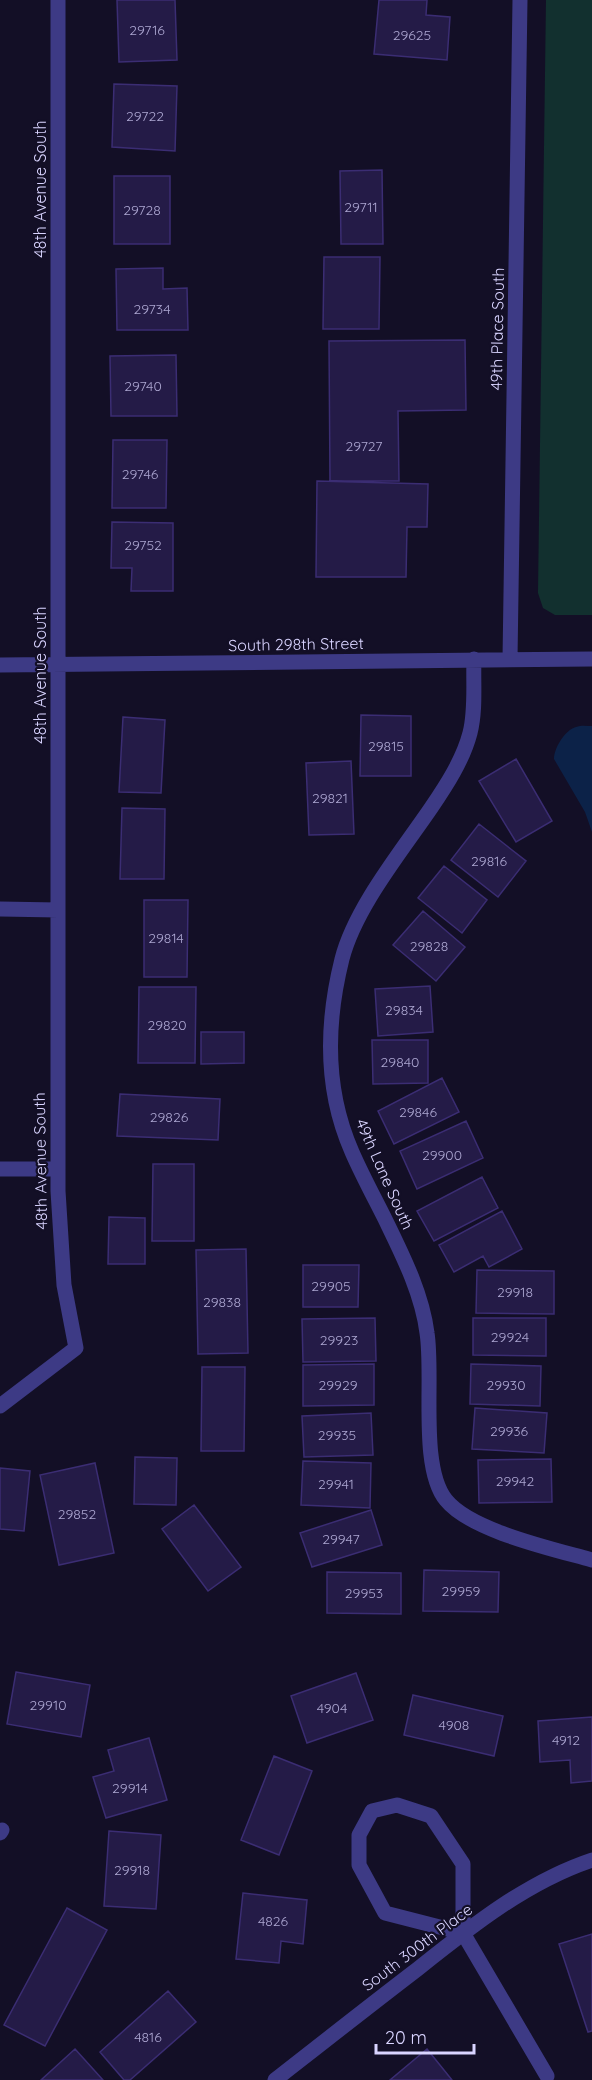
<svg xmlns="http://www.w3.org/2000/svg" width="592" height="2080" font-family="Quicksand,sans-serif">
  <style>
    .green { fill: #12302f }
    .water { fill: #0c2248 }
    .building { fill: #241b47; stroke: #3b2d73; stroke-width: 1.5 }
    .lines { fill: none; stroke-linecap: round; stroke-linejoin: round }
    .minor { stroke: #3d3a85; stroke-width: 15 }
    .labels { text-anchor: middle; stroke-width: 4.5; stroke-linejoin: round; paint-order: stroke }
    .number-label { font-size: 14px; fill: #aca6d1 }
    .street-label { font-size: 16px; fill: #d9d4ff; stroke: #130f26 }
  </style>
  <rect width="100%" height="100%" fill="#130f26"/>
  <path class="green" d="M546 0H592V615H555L543 608 538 593Z"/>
  <path class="water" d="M592 726V832L585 812 554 759C554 748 565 730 576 727 581 725 587 726 592 726Z"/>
  <path class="building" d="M117 0H175L177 60 119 62Z
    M379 0H427L426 15 450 17 447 60 374 54Z
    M114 84 177 86 175 151 112 147Z
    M382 170 383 244H341L340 171Z
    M114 176H170V244H114Z
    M324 257H380L379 329H323Z
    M163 268V289L187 288 188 330H117L116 269Z
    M465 340 466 410 398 411 399 481H330L329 341Z
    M176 355 177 416H111L110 356Z
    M113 440H167L166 508H112Z
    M317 481 428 484 427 527H407L406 577H316Z
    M112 522 173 523V591H131L132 568H111Z
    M361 715 411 716V776H360Z
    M123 717 165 720 161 793 119 792Z
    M516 759 552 821 516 842 479 781Z
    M351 761 354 834 309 835 306 763Z
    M122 808 165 809 164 879H120Z
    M479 824 526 861 498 897 451 860Z
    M444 866 487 900 462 933 418 898Z
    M144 900H188L187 977H144Z
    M423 911 465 947 436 981 393 945Z
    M430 986 433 1032 378 1036 375 989Z
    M139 987H196L195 1063H138Z
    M201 1032H244V1063L201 1064Z
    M372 1040H428V1083L373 1084Z
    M442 1078 459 1112 394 1144 378 1111Z
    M120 1094 220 1099 218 1140 117 1136Z
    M466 1121 483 1158 417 1189 400 1151Z
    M153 1164H194V1241H152Z
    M482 1177 498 1208 434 1241 417 1211Z
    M502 1211 522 1249 489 1267 483 1256 454 1272 439 1245Z
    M109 1217 145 1218V1264H108Z
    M246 1249 248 1353 198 1354 196 1250Z
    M303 1265H359L358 1307H303Z
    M477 1270 554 1271V1314L476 1313Z
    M375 1318 376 1361 303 1362 302 1319Z
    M473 1318H546V1356L473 1355Z
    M374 1364V1405L303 1406V1365Z
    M471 1364 541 1366 540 1406 470 1404Z
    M202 1367H245L244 1451H201Z
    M475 1408 547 1413 544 1453 472 1449Z
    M371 1413 373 1455 304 1457 302 1416Z
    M135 1457 177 1458 176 1505 134 1504Z
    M551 1459 552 1502 479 1503 478 1460Z
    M303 1461 371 1463 370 1508 301 1505Z
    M95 1463 114 1553 59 1565 40 1475Z
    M0 1468 30 1471 24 1531 0 1529Z
    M194 1505 241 1567 208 1591 162 1529Z
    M371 1510 382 1545 312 1567 300 1533Z
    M424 1570 499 1572 498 1612 423 1611Z
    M327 1572 401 1573V1614L327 1613Z
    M16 1672 90 1685 81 1737 7 1724Z
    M356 1673 373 1720 307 1743 291 1696Z
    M413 1695 503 1716 494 1756 404 1735Z
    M592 1717V1781L571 1783 570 1760 540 1762 538 1721Z
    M149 1738 167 1800 106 1818 93 1777 114 1771 108 1750Z
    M274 1756 312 1771 279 1855 241 1840Z
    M109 1831 161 1835 156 1909 104 1906Z
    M243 1893 307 1900 303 1944 281 1941 279 1963 236 1959Z
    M67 1908 107 1930 45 2046 4 2025Z
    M592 1934V2031L588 2032 559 1944Z
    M168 1991 196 2022 130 2080H124L100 2052Z
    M75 2049 103 2080H41Z
    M427 2049 452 2080H390Z"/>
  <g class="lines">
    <path class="minor" d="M474 659C473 683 476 710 470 733 463 760 446 786 431 808 401 852 355 908 342 959 326 1023 325 1091 352 1152 362 1175 374 1197 385 1219 402 1254 422 1293 427 1333 434 1377 419 1467 446 1500 471 1531 553 1549 592 1560
      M510 659 520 0
      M0 665 592 659
      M0 909 58 910
      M0 1169H58
      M0 1406 76 1348 64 1285 58 1191V0
      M397 1805 431 1816 463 1864V1933L385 1913 359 1865V1835L372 1811Z
      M0 1833 2 1830
      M463 1933 547 2076
      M275 2080C321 2044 368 2007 415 1971 469 1928 526 1882 592 1860"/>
  </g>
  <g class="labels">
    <g class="number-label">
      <text x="147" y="35">29716</text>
      <text x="412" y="40">29625</text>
      <text x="145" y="121">29722</text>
      <text x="361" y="212">29711</text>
      <text x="142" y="215">29728</text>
      <text x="152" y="314">29734</text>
      <text x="143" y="391">29740</text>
      <text x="364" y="451">29727</text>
      <text x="140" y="479">29746</text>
      <text x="143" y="550">29752</text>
      <text x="386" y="751">29815</text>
      <text x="330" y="803">29821</text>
      <text x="489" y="866">29816</text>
      <text x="166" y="943">29814</text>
      <text x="429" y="951">29828</text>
      <text x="404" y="1015">29834</text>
      <text x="167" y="1030">29820</text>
      <text x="400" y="1067">29840</text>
      <text x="418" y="1117">29846</text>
      <text x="169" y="1122">29826</text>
      <text x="442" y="1160">29900</text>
      <text x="331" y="1291">29905</text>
      <text x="515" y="1297">29918</text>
      <text x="222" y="1307">29838</text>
      <text x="510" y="1342">29924</text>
      <text x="339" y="1345">29923</text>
      <text x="338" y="1390">29929</text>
      <text x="506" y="1390">29930</text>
      <text x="509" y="1436">29936</text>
      <text x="337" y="1440">29935</text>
      <text x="515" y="1486">29942</text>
      <text x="336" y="1489">29941</text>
      <text x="77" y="1519">29852</text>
      <text x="341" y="1544">29947</text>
      <text x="461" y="1596">29959</text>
      <text x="364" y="1598">29953</text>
      <text x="48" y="1710">29910</text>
      <text x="332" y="1713">4904</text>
      <text x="454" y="1730">4908</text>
      <text x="566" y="1745">4912</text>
      <text x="130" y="1793">29914</text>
      <text x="132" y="1875">29918</text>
      <text x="273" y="1926">4826</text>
      <text x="148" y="2042">4816</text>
    </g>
    <g class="street-label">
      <text transform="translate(40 189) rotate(-90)" y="6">48th Avenue South</text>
      <text transform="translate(497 329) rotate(-89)" y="6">49th Place South</text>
      <text transform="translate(296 644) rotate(-1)" y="6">South 298th Street</text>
      <text transform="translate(40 675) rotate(-90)" y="6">48th Avenue South</text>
      <text transform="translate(40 1161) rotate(-91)" y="6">48th Avenue South</text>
      <text transform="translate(385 1174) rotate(66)" y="6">49th Lane South</text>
      <text transform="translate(417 1947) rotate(-37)" y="6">South 300th Place</text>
    </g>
  </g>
  <path d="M376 2044v9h98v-9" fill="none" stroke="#d9d4ff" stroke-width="3"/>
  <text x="385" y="2044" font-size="18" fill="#d9d4ff" stroke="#130f26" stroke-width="4.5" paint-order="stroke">20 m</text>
</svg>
